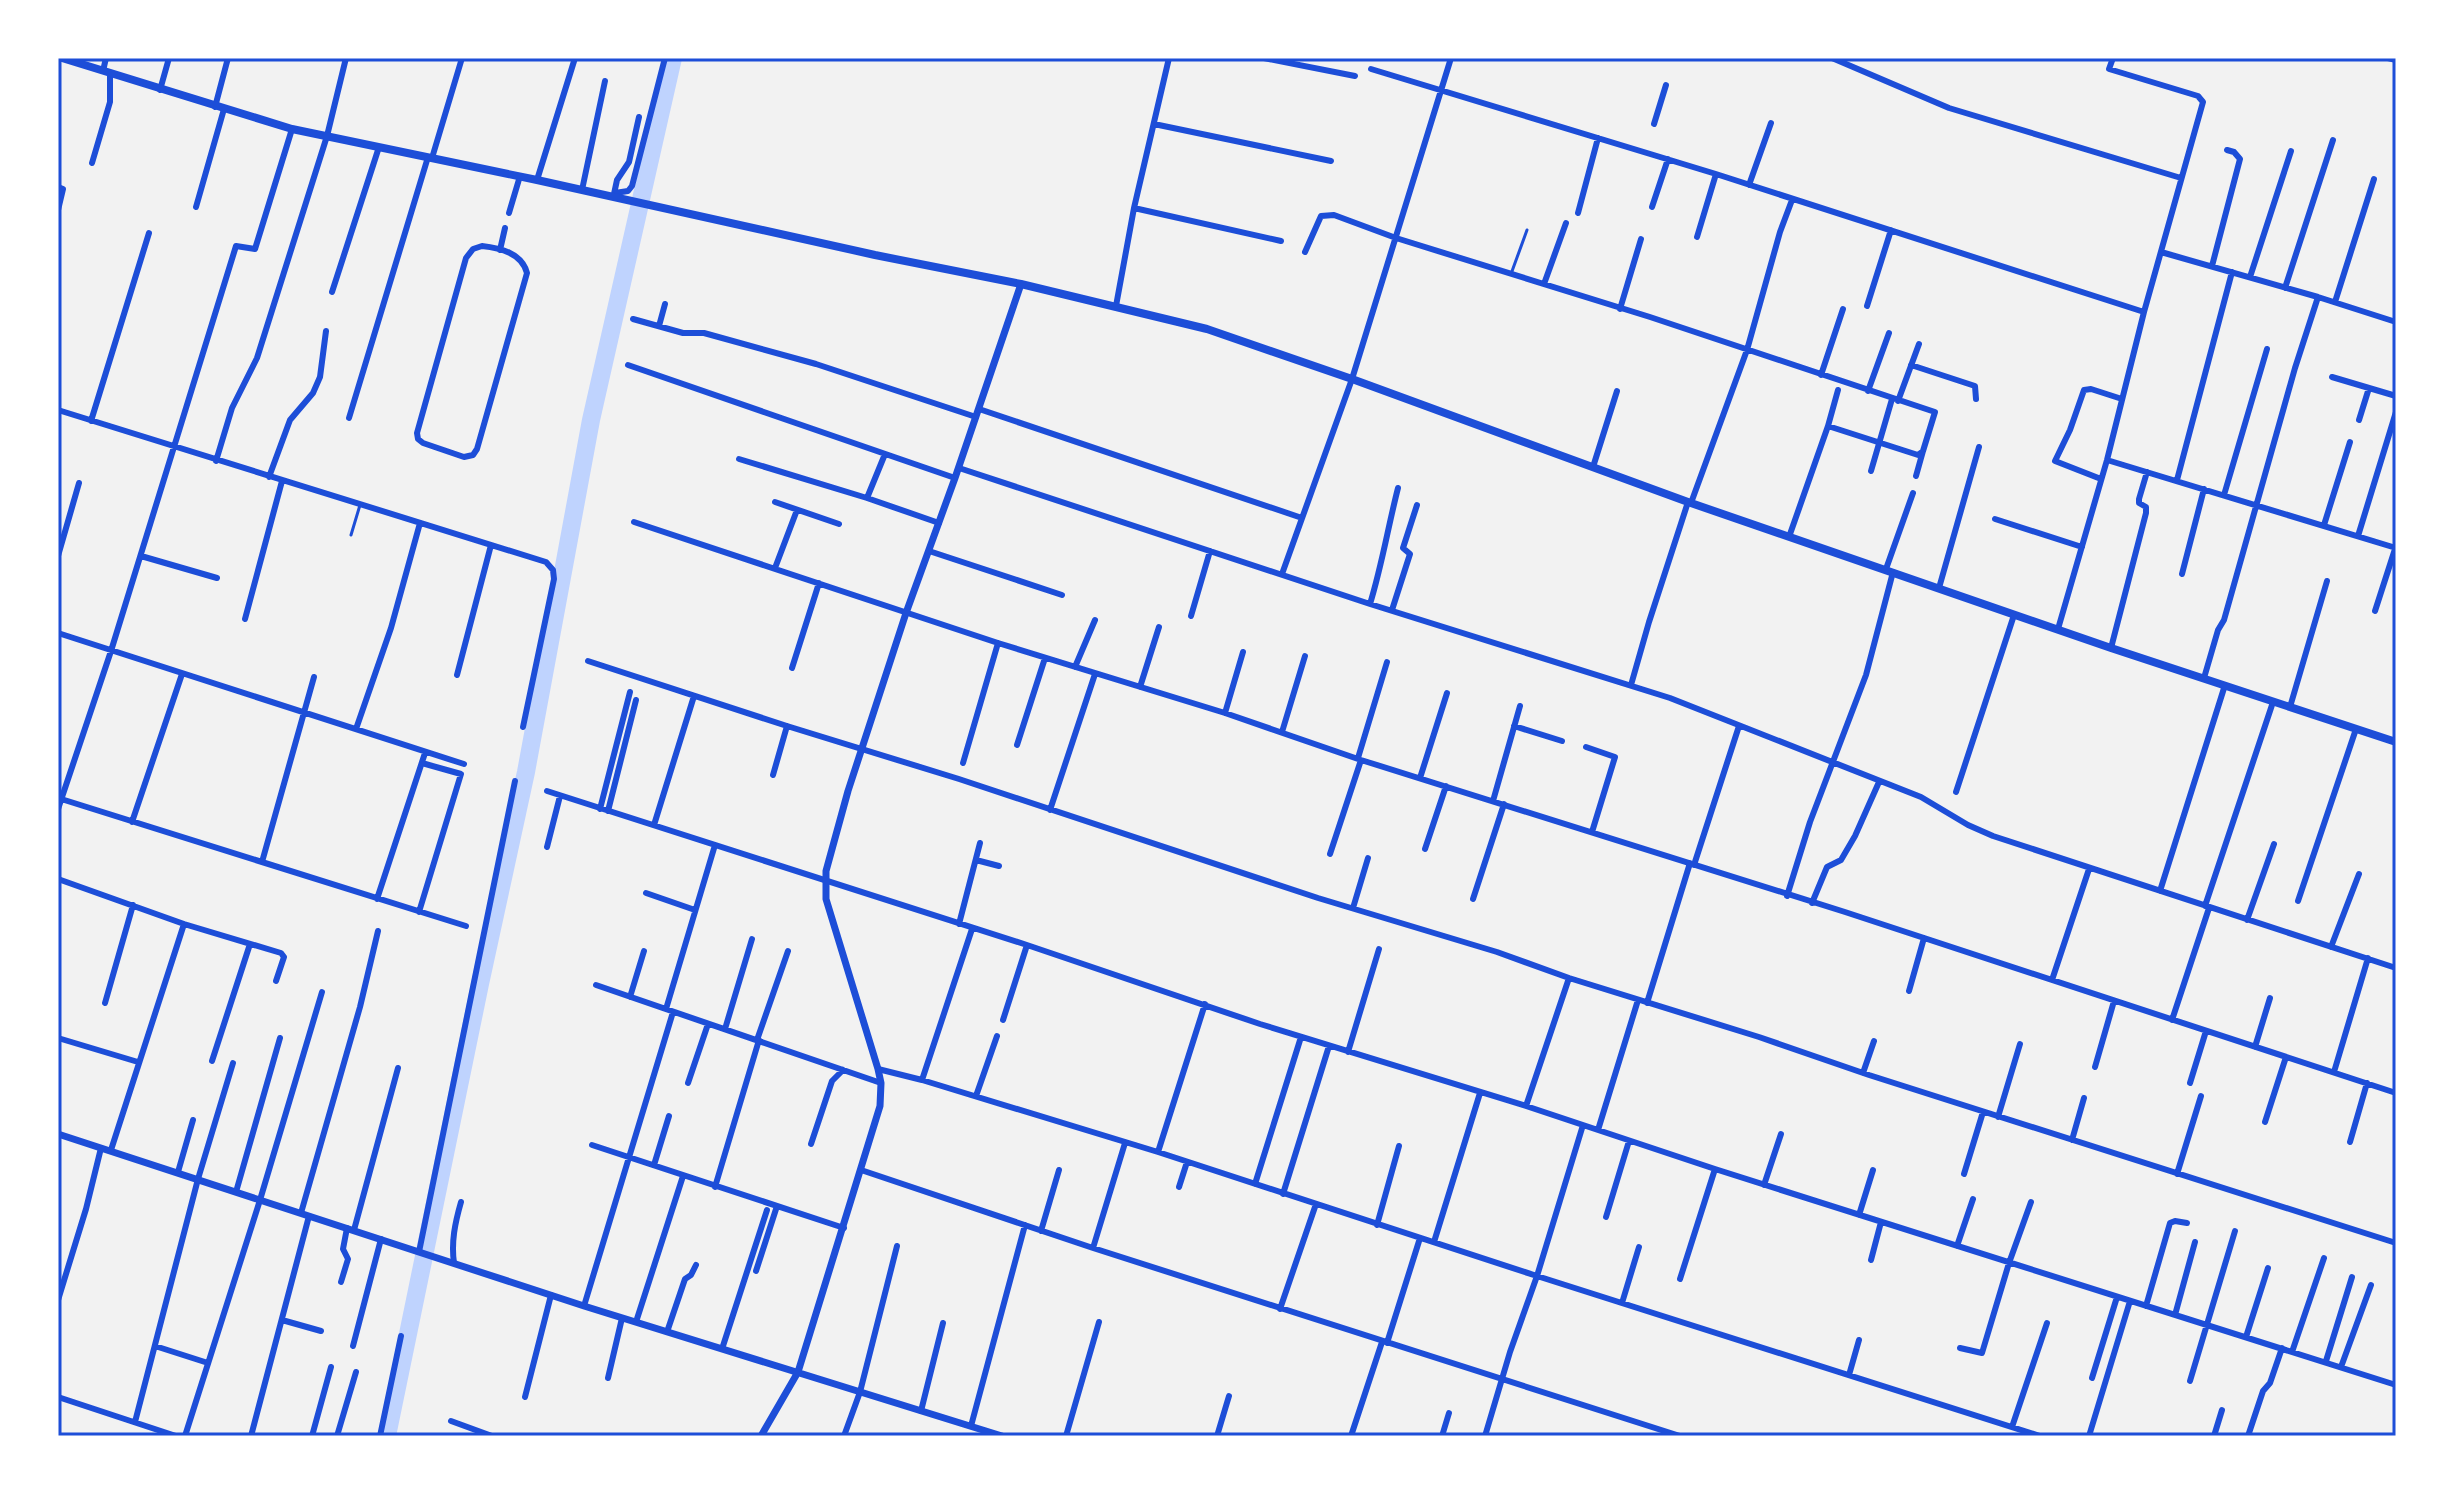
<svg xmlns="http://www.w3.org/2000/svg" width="2454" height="1494" font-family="Poppins,sans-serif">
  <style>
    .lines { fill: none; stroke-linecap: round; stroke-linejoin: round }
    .river { stroke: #bfd3fe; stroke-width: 18 }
    .service { stroke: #1d4ed8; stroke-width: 3 }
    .minor { stroke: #1d4ed8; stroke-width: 6 }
    .tertiary { stroke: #1d4ed8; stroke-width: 7 }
    .secondary { stroke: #1d4ed8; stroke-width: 8 }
    .neatline { fill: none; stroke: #1d4ed8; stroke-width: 3 }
  </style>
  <rect width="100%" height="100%" fill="#f2f2f2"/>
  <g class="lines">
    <path class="river" d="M387 1436 480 984 526 772 591 420 673 58"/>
    <path class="service" d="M1511 274 1527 230
      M351 535 360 505"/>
    <path class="minor" d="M1264 58 1355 76
      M1832 58 1949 108 2181 178
      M2388 58 2396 60
      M1371 69 1716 174 2144 312
      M103 71 106 58
      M160 90 169 58
      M215 107 228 58
      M1154 124 1331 161
      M1654 124 1666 85
      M432 158 462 58
      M92 163 110 102V74
      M537 180 575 58
      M1749 185 1771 123
      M58 187 63 189 58 210
      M582 190 605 81
      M615 193 628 191 632 186 665 58
      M614 194 617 180 629 162 639 117
      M196 207 224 109
      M1652 207 1668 159
      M1134 208 1281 241
      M509 213 520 176
      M1578 213 1598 138
      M1697 237 1716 174
      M482 246C500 248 522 253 527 273L477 449 473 455 464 457 423 443 418 439 417 433 466 258 473 249Z
      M500 250 505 228
      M1305 252 1321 216 1334 215 1396 238 1650 317 1935 412 1923 451 1918 455 1828 426
      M2161 252 2318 297 2396 322
      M2212 266 2240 159 2234 152 2227 150
      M2250 277 2291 151
      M1544 284 1566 223
      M2285 288 2333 140
      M332 292 379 147
      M2335 302 2374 179
      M1116 306 1134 208 1169 58
      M1867 306 1891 230
      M1620 309 1641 239
      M633 319 683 333H704L816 364 976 417
      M659 326 665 304
      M628 365 955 478
      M1911 365 1975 386 1976 399
      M1821 375 1843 309
      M2332 377 2396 396
      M1868 391 1889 333
      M1898 401 1919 344
      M979 409 1302 518
      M58 410 546 562 553 570 554 579 523 727
      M349 418 428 157
      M2359 420 2369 388
      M91 421 149 233
      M739 459 867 498 939 523
      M2107 460 2396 548
      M216 461 232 408 257 358 327 136 346 58
      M1593 467 1617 391
      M959 468 1370 604 1670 698 1921 797 1968 825 1993 836 2396 968
      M1871 471 1892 399
      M1916 476 1923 451
      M269 477 290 420 313 393 320 377 326 331
      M2101 479 2055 461 2070 430 2084 390 2091 389 2122 399
      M2177 480 2232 272
      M2224 495 2267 349
      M867 498 885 454
      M775 502 839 524
      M1691 503 1747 350 1780 232 1792 200
      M1995 519 2082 547
      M634 522 998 643 1225 713 1361 760 1845 912 2396 1093
      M2324 525 2350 442
      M2358 536 2396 412
      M1789 537 1828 426 1838 390
      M929 551 1062 595
      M58 556 79 483
      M141 556 217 578
      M775 568 797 510
      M1886 569 1913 493
      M1282 574 1352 379 1451 58
      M2182 574 2204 489
      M1939 588 1979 447
      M1370 604C1382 565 1388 527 1398 488
      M1392 610 1410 554 1403 548 1417 505
      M2375 611 2396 546
      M1191 616 1210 551
      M245 619 282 481
      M2058 629 2107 460 2144 312 2203 102 2198 96 2109 69 2113 58
      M58 633 464 764
      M2111 648 2146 513V507L2139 503V499L2147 472
      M588 661 787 726 959 779 1318 898 1497 952 1569 978 1759 1037 1869 1075 2396 1243
      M1075 667 1095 620
      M792 668 819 583
      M457 675 491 545
      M2204 678 2218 630 2224 620 2295 368 2318 297
      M1631 685 1649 622 1688 502
      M1140 687 1159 627
      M2290 707 2327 581
      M1225 713 1243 652
      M1514 726 1562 741
      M356 729 391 628 420 523
      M1282 732 1305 656
      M1017 745 1045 658
      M1586 747 1615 757 1592 832
      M1358 758 1387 662
      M963 763 998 643
      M773 775 787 726
      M1420 778 1447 693
      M547 791 1027 945 1260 1024 1526 1106 1715 1169 2396 1385
      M1956 792 2014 615
      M58 798 466 926
      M1493 801 1520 706
      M58 809 111 651 236 246 255 249 292 129
      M600 809 630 692
      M1050 810 1095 674
      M608 811 636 700
      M132 822 182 674
      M654 825 694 696
      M547 847 560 796
      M1425 849 1446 786
      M1330 854 1361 760
      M976 860 999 866
      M262 862 314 677
      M1694 865 1739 726
      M58 879 184 924 281 953 284 957 276 981
      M2160 891 2225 685
      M646 893 695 910
      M1787 896 1810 822 1866 675 1893 572
      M377 899 425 753
      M1473 899 1504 804
      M2298 901 2356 729
      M1812 903 1827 867 1841 860 1855 836 1879 782
      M2205 906 2273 702
      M1353 908 1368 858
      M419 912 461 774 422 763
      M2247 920 2274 844
      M959 924 980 843
      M2331 947 2359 874
      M2052 980 2089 869
      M596 985 881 1083
      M1909 991 1924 938
      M630 997 644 951
      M105 1003 133 905
      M1647 1003 1690 863
      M666 1009 715 845
      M1003 1020 1027 945
      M2172 1020 2209 908
      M725 1029 752 939
      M58 1038 138 1062
      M757 1040 788 951
      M2255 1047 2270 998
      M1348 1052 1379 949
      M212 1061 250 944
      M2095 1067 2114 1001
      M878 1069 922 1080 1158 1152 1537 1276 2040 1436
      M2334 1072 2368 958
      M1863 1073 1874 1041
      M922 1080 972 929
      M688 1083 708 1024
      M2190 1083 2206 1031
      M976 1096 997 1036
      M1526 1106 1569 978
      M1998 1117 2020 1044
      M2265 1122 2286 1057
      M1598 1130 1638 1000
      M2072 1140 2084 1098
      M2350 1142 2367 1083
      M811 1144 832 1081 843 1070
      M592 1145 844 1228
      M111 1150 184 924
      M1158 1152 1205 1004
      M654 1165 669 1116
      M861 1170 1093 1248 1680 1436
      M178 1172 193 1120
      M1964 1174 1983 1112
      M2177 1174 2201 1096
      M1255 1184 1301 1037
      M1764 1185 1781 1134
      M715 1187 759 1040
      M1179 1187 1187 1162
      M236 1192 280 1038
      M1283 1194 1329 1046
      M301 1213 360 1007 378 931
      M1859 1215 1873 1170
      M1606 1217 1629 1141
      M1377 1225 1399 1146
      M354 1230 398 1068
      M1041 1231 1059 1170
      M1434 1242 1480 1093
      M1957 1246 1973 1199
      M1093 1248 1125 1143
      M419 1252 515 781
      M1871 1260 1881 1222
      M454 1263C451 1242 455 1223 461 1202
      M756 1271 777 1206
      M1680 1279 1715 1169
      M341 1282 348 1259 343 1249 347 1228
      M58 1300 86 1209 101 1148
      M1622 1303 1639 1247
      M584 1306 673 1012
      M2146 1306 2170 1223 2175 1221 2187 1223
      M1280 1309 1316 1204
      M2175 1315 2195 1242
      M282 1320 321 1331
      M636 1322 683 1176
      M667 1332 685 1279 691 1275 696 1265
      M2246 1337 2268 1268
      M1387 1343 1420 1238
      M155 1346 208 1363
      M353 1346 381 1239
      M1960 1348 1982 1353 2009 1263 2031 1202
      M722 1349 767 1210
      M2292 1352 2324 1258
      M2326 1361 2352 1277
      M2341 1367 2371 1285
      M1849 1375 1859 1340
      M608 1378 622 1318
      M2092 1378 2117 1297
      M2190 1381 2235 1231
      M58 1397 176 1436
      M525 1397 551 1295
      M921 1411 943 1323
      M451 1421 492 1436
      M135 1422 198 1179 233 1063
      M971 1426 1025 1225
      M2012 1427 2047 1323
      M185 1436 260 1200 322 992
      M251 1436 309 1216
      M312 1436 331 1367
      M337 1436 356 1372
      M380 1436 401 1336
      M844 1436 860 1392 897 1246
      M1066 1436 1099 1322
      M1217 1436 1229 1396
      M1351 1436 1382 1342
      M1442 1436 1449 1413
      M1485 1436 1510 1352 1537 1276 1583 1125
      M2089 1436 2130 1301
      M2214 1436 2222 1410
      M2248 1436 2263 1391 2270 1383 2282 1348"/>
    <path class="tertiary" d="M58 1134 584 1306 1002 1436
      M761 1436 798 1372 880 1106 881 1083 878 1069 826 899V871L848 791 906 613 955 478 1021 284"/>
    <path class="secondary" d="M62 58 292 129 537 180 875 255 1021 284 1207 329 1352 379 1688 502 2111 648 2396 742"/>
  </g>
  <rect width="2454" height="1494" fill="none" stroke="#ffffff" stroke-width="120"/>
  <rect x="60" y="60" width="2334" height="1374" class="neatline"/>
</svg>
